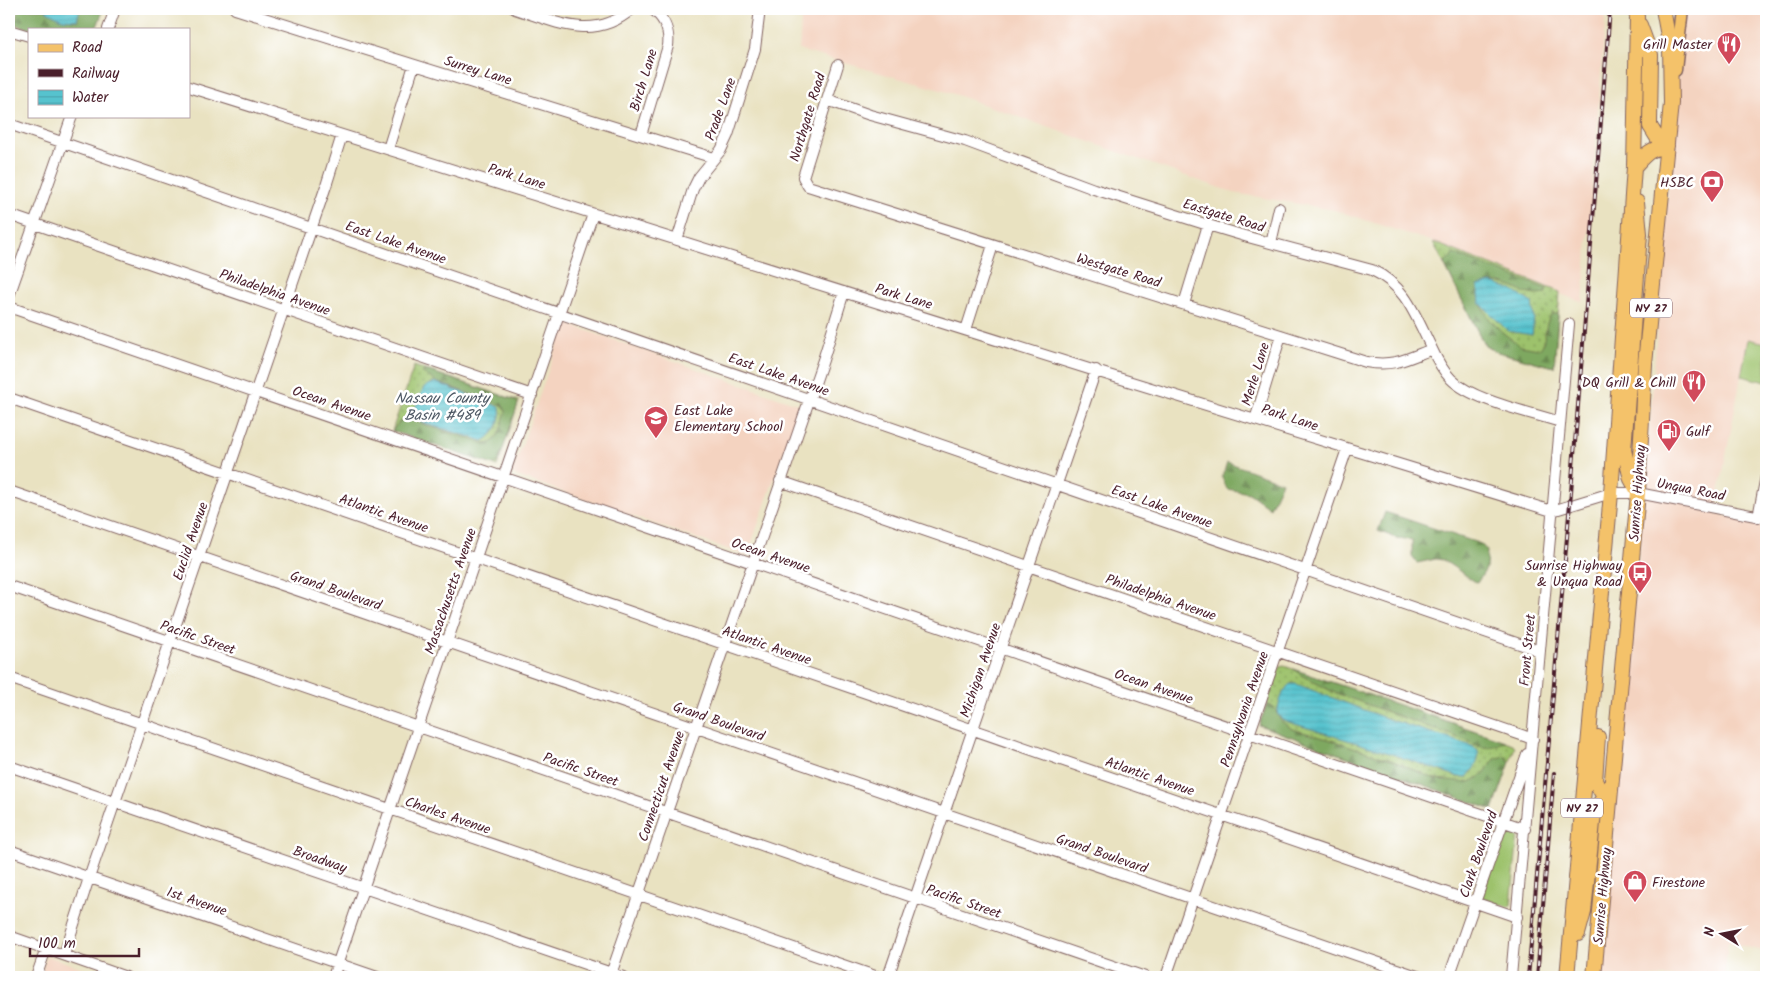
<svg xmlns="http://www.w3.org/2000/svg" width="1775" height="986" font-family="Kalam,sans-serif">
  <style>
    .built { fill: #f4d3c0 }
    .grass { fill: url(#grass-dots); stroke: #74704c }
    .forest { fill: url(#forest-firs); stroke: #646446 }
    .park { fill: #9dc26c; stroke: #74704c }
    .water { fill: url(#water-rules); stroke: #50717c }
    .lines { fill: none; stroke-linecap: round; stroke-linejoin: round }
    .minor-casing { stroke: #826360; stroke-width: 12 }
    .major-casing { stroke: #826360; stroke-width: 15 }
    .highway-casing { stroke: #826360; stroke-width: 16 }
    .minor { stroke: #fff; stroke-width: 10 }
    .major { stroke: #f4c26a; stroke-width: 12 }
    .highway { stroke: #f4c26a; stroke-width: 14 }
    .rail-casing { stroke: #4a1f2b; stroke-width: 4 }
    .rail { stroke: #fff; stroke-width: 2; stroke-dasharray: 5.5; stroke-linecap: butt }
    .labels { text-anchor: middle; stroke-width: 5; stroke-linejoin: round; paint-order: stroke }
    .shield { fill: #fff; stroke: #80626b; stroke-width: 1 }
    .shield-label { font-size: 12px; font-weight: bold; fill: #4a1f2b }
    .poi-label { font-size: 14px; fill: #4a1f2b; stroke: #fff; text-anchor: end }
    .street-label { font-size: 14px; fill: #4a1f2b; stroke: #fff }
    .water-label { font-size: 15px; font-style: italic; fill: #4e5864; stroke: #fff }
  </style>
  <defs>
    <pattern id="grass-dots" width="8" height="8" patternUnits="userSpaceOnUse" patternTransform="scale(1.25)"><rect width="8" height="8" fill="#9dc26c"/><path d="M2 2h.1M6 6h.1" fill="none" stroke="#829d59" stroke-width="1.8" stroke-linecap="round"/></pattern>
    <pattern id="forest-firs" width="22" height="20" patternUnits="userSpaceOnUse" patternTransform="scale(1.25)"><rect width="22" height="20" fill="#7ea860"/><path d="M5 1l3.5 6h-7zM16 11l3.5 6h-7z" fill="#69884f"/></pattern>
    <pattern id="water-rules" width="6" height="5" patternUnits="userSpaceOnUse" patternTransform="scale(1.25)"><rect width="6" height="5" fill="#56c3ce"/><path d="M0 2.5h6" fill="none" stroke="#4ca7b1"/></pattern>
  </defs>
  <rect width="100%" height="100%" fill="#fff"/>
  <filter id="ink" filterUnits="userSpaceOnUse"><feTurbulence type="fractalNoise" baseFrequency=".02" numOctaves="2"/><feDisplacementMap in="SourceGraphic" scale="10" xChannelSelector="R" yChannelSelector="G"/><feConvolveMatrix kernelMatrix="1 2 1 2 8 2 1 2 1" color-interpolation-filters="sRGB"/></filter>
  <filter id="wash" filterUnits="userSpaceOnUse"><feTurbulence type="fractalNoise" baseFrequency=".0096" numOctaves="4" result="noise"/><feDisplacementMap in="SourceGraphic" scale="20" xChannelSelector="R" yChannelSelector="G"/><feGaussianBlur stdDeviation="1.12" result="paint"/><feColorMatrix in="noise" values="0 0 0 0 0 0 0 0 0 0 0 0 0 0 0 0 0 1.4 0 .05"/><feComposite in="paint" operator="in"/></filter>
  <g filter="url(#wash)">
    <rect width="100%" height="100%" fill="#e9e2c1"/>
    <path class="built" d="M802 9H1606L1583 303 1433 242 1334 210 1234 193 951 93 799 50Z
      M1682 9H1766V343L1748 339 1715 514 1766 524V952L1728 942 1724 977H1599L1644 499Z
      M565 323 800 405 747 556 512 474Z
      M47 956 110 977H40Z"/>
    <path class="grass" d="M1433 242 1560 292 1554 367 1498 352 1485 346Z
      M414 366 519 401 497 466 392 431Z
      M1284 666 1513 744 1515 747 1493 810 1259 725 1280 667Z"/>
    <path class="forest" d="M19 9H46L47 11 77 20 80 9H104L96 29H32L14 24Z
      M1454 254 1547 289 1545 294C1523 299 1511 281 1495 283 1491 284 1485 289 1481 291L1482 306 1490 320 1503 333 1521 346 1538 349 1543 345 1547 323 1551 314H1558L1554 367 1498 352 1485 346 1444 264Z
      M423 371H429L515 400 518 404 499 461 493 465 392 431 400 421 407 419 486 444C500 443 502 422 506 411L502 405 436 382 423 373Z
      M1227 462 1282 482 1270 508 1249 493 1227 489 1222 478Z
      M1385 512 1481 544 1487 551 1486 569 1477 583 1443 560 1436 559 1417 563 1412 557V540L1396 538 1378 531Z
      M1293 669 1505 741C1492 748 1483 750 1470 742L1333 692 1301 675Z
      M1267 705 1274 707 1281 721 1292 729 1338 742 1391 760 1435 779 1470 782 1482 776 1495 759 1505 756 1510 762 1493 810 1259 725Z"/>
    <path class="park" d="M1748 339 1766 343V382L1741 376Z
      M1507 830 1518 834 1511 905 1508 907 1485 899 1482 896 1504 831Z"/>
    <path class="water" d="M46 9H80L77 20 62 19 47 11Z
      M1492 283 1510 289 1532 303 1534 318 1532 335 1508 331 1480 303 1478 286Z
      M435 382 500 407C502 420 495 435 483 441L421 422 416 417 415 408 424 387Z
      M1290 684H1296L1388 719 1472 746 1478 751C1480 761 1474 769 1467 777H1459L1380 750 1282 720 1277 713C1279 703 1282 691 1290 684Z"/>
  </g>
  <g filter="url(#ink)">
    <g class="lines">
      <defs>
        <path id="minor" d="M235 9 714 158
          M515 9C556 22 594 42 632 9
          M108 29 115 9
          M9 30 29 36
          M838 65 803 177 808 186 1366 362C1394 367 1406 359 1432 349
          M189 87 1089 369 1552 511 1611 493H1638L1766 518
          M827 100 870 115 965 141 1094 189 1208 225 1248 237 1372 270C1406 286 1415 315 1431 347 1436 358 1442 370 1451 379 1473 401 1530 412 1560 422
          M9 124 1540 651
          M641 135 668 46C670 31 664 18 652 9
          M388 149 414 65
          M9 215 532 395
          M677 240 693 189 699 177 721 150 728 135 755 49 760 9
          M1271 243 1279 208
          M9 296 72 116
          M1184 304 1208 225
          M9 307 1525 829
          M966 330 993 245
          M9 398 1517 917
          M1255 420 1281 335
          M780 481 1533 739
          M9 491 1420 977
          M1758 517 1766 476
          M9 586 1145 977
          M9 678 878 977
          M9 766 623 977
          M9 850 377 977
          M9 936 126 977
          M64 955 89 878 326 186 342 135
          M36 977 46 949
          M333 977 593 214
          M610 977 823 360 844 292
          M888 977 1096 370
          M1166 977 1347 449
          M1449 977 1527 754
          M1511 977 1569 324"/>
        <path id="major" d="M1675 70 1682 9"/>
        <path id="highway" d="M1640 25 1651 55 1650 126 1658 139 1667 146
          M1634 167C1646 154 1649 149 1667 146
          M1637 202 1640 234 1624 450 1631 479 1638 492
          M1598 737 1595 781 1605 799
          M1578 934 1584 912 1594 812C1598 804 1601 798 1610 799
          M1567 977 1611 493 1634 167 1637 17 1635 9
          M1594 977 1638 493 1645 364 1671 103 1670 47 1663 9"/>
      </defs>
      <use href="#minor" class="minor-casing"/>
      <use href="#major" class="major-casing"/>
      <use href="#highway" class="highway-casing"/>
      <use href="#minor" class="minor"/>
      <use href="#major" class="major"/>
      <use href="#highway" class="highway"/>
      <defs>
        <path id="rail" d="M1528 977 1571 492 1610 9
          M1537 977 1554 773"/>
      </defs>
      <use href="#rail" class="rail-casing"/>
      <use href="#rail" class="rail"/>
    </g>
  </g>
  <defs>
    <symbol id="restaurant-pin" viewBox="-11 -11 22 30"><path d="M0 17L-7.5 6A9.5 9.5 0 1 1 7.5 6Z" fill="#d1495b" stroke="#fff"/><path d="M-5-6h1v4h1v-4h1v4h1v-4h1v5L-1.5 .5V6h-2V.5L-5-1ZM5-6V6H3V1.5H1.5Q1.5-4 5-6Z" fill="#fff"/></symbol>
    <symbol id="bank-pin" viewBox="-11 -11 22 30"><path d="M0 17L-7.5 6A9.5 9.5 0 1 1 7.5 6Z" fill="#d1495b" stroke="#fff"/><path d="M-6-4H6V4H-6ZM0-2.3a2.3 2.3 0 1 0 0 4.6a2.3 2.3 0 1 0 0-4.6Z" fill="#fff"/></symbol>
    <symbol id="school-pin" viewBox="-11 -11 22 30"><path d="M0 17L-7.5 6A9.5 9.5 0 1 1 7.5 6Z" fill="#d1495b" stroke="#fff"/><path d="M0-5L7-2L0 1L-7-2ZM-4 1L0 2.5L4 1V4Q0 6-4 4Z" fill="#fff"/></symbol>
    <symbol id="fuel-pin" viewBox="-11 -11 22 30"><path d="M0 17L-7.5 6A9.5 9.5 0 1 1 7.5 6Z" fill="#d1495b" stroke="#fff"/><path d="M-5.5-6h7V0h2V4h1.3V-2.5L3-4.5l.8-.8L6-3V5H2.5V1h-1V6h-7ZM-4.2-4.7v3.2H.2V-4.7Z" fill="#fff"/></symbol>
    <symbol id="bus-pin" viewBox="-11 -11 22 30"><path d="M0 17L-7.5 6A9.5 9.5 0 1 1 7.5 6Z" fill="#d1495b" stroke="#fff"/><path d="M-5-6H5V4H4V6H2V4H-2V6H-4V4H-5ZM-3.5-4V0h7V-4ZM-3.5 1.2v1.5H-2V1.2ZM2 1.2v1.5H3.5V1.2Z" fill="#fff"/></symbol>
    <symbol id="shop-pin" viewBox="-11 -11 22 30"><path d="M0 17L-7.5 6A9.5 9.5 0 1 1 7.5 6Z" fill="#d1495b" stroke="#fff"/><path d="M-5-2.5h2.3a2.7 3.5 0 0 1 5.4 0H5L5.5 6h-11ZM-1.5-2.5h3a1.5 2.3 0 0 0-3 0Z" fill="#fff"/></symbol>
  </defs>
  <g fill-rule="evenodd">
    <use href="#restaurant-pin" x="1715" y="30" width="28" height="38"/>
    <use href="#bank-pin" x="1698" y="168" width="28" height="38"/>
    <use href="#restaurant-pin" x="1680" y="368" width="28" height="38"/>
    <use href="#school-pin" x="642" y="404" width="28" height="38"/>
    <use href="#fuel-pin" x="1655" y="417" width="28" height="38"/>
    <use href="#bus-pin" x="1626" y="559" width="28" height="38"/>
    <use href="#shop-pin" x="1621" y="868" width="28" height="38"/>
  </g>
  <g class="labels">
    <g class="shield">
      <rect x="1630" y="298.5" width="42" height="19" rx="4"/>
      <rect x="1561" y="798.5" width="42" height="19" rx="4"/>
    </g>
    <g class="shield-label">
      <text x="1651" y="312">NY 27</text>
      <text x="1582" y="812">NY 27</text>
    </g>
    <g class="poi-label">
      <text x="1712" y="49">Grill Master</text>
      <text x="1694" y="187">HSBC</text>
      <text x="1676" y="387">DQ Grill &amp; Chill</text>
      <text x="674" y="415" text-anchor="start">East Lake<tspan x="674" dy="16">Elementary School</tspan></text>
      <text x="1686" y="436" text-anchor="start">Gulf</text>
      <text x="1622" y="570">Sunrise Highway<tspan x="1622" dy="16">&amp; Unqua Road</tspan></text>
      <text x="1652" y="887" text-anchor="start">Firestone</text>
    </g>
    <g class="street-label">
      <text transform="translate(478 70) rotate(17)" y="5">Surrey Lane</text>
      <text transform="translate(643 80) rotate(-73)" y="5">Birch Lane</text>
      <text transform="translate(720 109) rotate(-70)" y="5">Prade Lane</text>
      <text transform="translate(807 117) rotate(-73)" y="5">Northgate Road</text>
      <text transform="translate(517 176) rotate(17)" y="5">Park Lane</text>
      <text transform="translate(1224 215) rotate(17)" y="5">Eastgate Road</text>
      <text transform="translate(396 242) rotate(19)" y="5">East Lake Avenue</text>
      <text transform="translate(1119 270) rotate(17)" y="5">Westgate Road</text>
      <text transform="translate(275 292) rotate(19)" y="5">Philadelphia Avenue</text>
      <text transform="translate(904 296) rotate(17)" y="5">Park Lane</text>
      <text transform="translate(779 374) rotate(19)" y="5">East Lake Avenue</text>
      <text transform="translate(1255 374) rotate(-73)" y="5">Merle Lane</text>
      <text transform="translate(332 403) rotate(19)" y="5">Ocean Avenue</text>
      <text transform="translate(1290 417) rotate(18)" y="5">Park Lane</text>
      <text transform="translate(1691 489) rotate(11)" y="5">Unqua Road</text>
      <text transform="translate(1637 493) rotate(-86)" y="5">Sunrise Highway</text>
      <text transform="translate(1162 506) rotate(19)" y="5">East Lake Avenue</text>
      <text transform="translate(384 513) rotate(19)" y="5">Atlantic Avenue</text>
      <text transform="translate(190 541) rotate(-71)" y="5">Euclid Avenue</text>
      <text transform="translate(771 555) rotate(19)" y="5">Ocean Avenue</text>
      <text transform="translate(336 590) rotate(19)" y="5">Grand Boulevard</text>
      <text transform="translate(450 591) rotate(-71)" y="5">Massachusetts Avenue</text>
      <text transform="translate(1161 597) rotate(19)" y="5">Philadelphia Avenue</text>
      <text transform="translate(198 637) rotate(19)" y="5">Pacific Street</text>
      <text transform="translate(767 645) rotate(19)" y="5">Atlantic Avenue</text>
      <text transform="translate(1527 650) rotate(-85)" y="5">Front Street</text>
      <text transform="translate(980 670) rotate(-71)" y="5">Michigan Avenue</text>
      <text transform="translate(1154 686) rotate(19)" y="5">Ocean Avenue</text>
      <text transform="translate(1244 709) rotate(-71)" y="5">Pennsylvania Avenue</text>
      <text transform="translate(719 721) rotate(19)" y="5">Grand Boulevard</text>
      <text transform="translate(581 769) rotate(19)" y="5">Pacific Street</text>
      <text transform="translate(1150 776) rotate(19)" y="5">Atlantic Avenue</text>
      <text transform="translate(661 786) rotate(-71)" y="5">Connecticut Avenue</text>
      <text transform="translate(448 815) rotate(19)" y="5">Charles Avenue</text>
      <text transform="translate(1102 853) rotate(19)" y="5">Grand Boulevard</text>
      <text transform="translate(1478 854) rotate(-71)" y="5">Clark Boulevard</text>
      <text transform="translate(320 859) rotate(19)" y="5">Broadway</text>
      <text transform="translate(1602 896) rotate(-85)" y="5">Sunrise Highway</text>
      <text transform="translate(197 901) rotate(19)" y="5">1st Avenue</text>
      <text transform="translate(964 901) rotate(19)" y="5">Pacific Street</text>
    </g>
    <g class="water-label">
      <text x="442" y="403">Nassau County<tspan x="442" dy="17">Basin #489</tspan></text>
    </g>
  </g>
  <rect width="1775" height="986" fill="none" stroke="#fff" stroke-width="30"/>
  <rect x="28" y="28" width="162" height="90" fill="#ffffff" stroke="#b7a5aa"/>
  <rect x="38" y="44" width="25" height="8" fill="#f4c26a" stroke="#b7a5aa"/>
  <text x="72" y="52" font-size="15" fill="#4a1f2b">Road</text>
  <rect x="38" y="69" width="25" height="8" fill="#4a1f2b" stroke="#b7a5aa"/>
  <text x="72" y="78" font-size="15" fill="#4a1f2b">Railway</text>
  <rect x="38" y="90" width="25" height="15" fill="url(#water-rules)" stroke="#b7a5aa"/>
  <text x="72" y="102" font-size="15" fill="#4a1f2b">Water</text>
  <g transform="translate(1722 934) rotate(280)" stroke="#ffffff" stroke-width="4" paint-order="stroke">
  <path d="M0-4L9 19L0 12L-9 19Z" fill="#4a1f2b"/>
  <text y="-8" font-size="14" font-weight="bold" text-anchor="middle" fill="#4a1f2b">N</text>
  </g>
  <path d="M30 948v8h109v-8" fill="none" stroke="#4a1f2b" stroke-width="2.5"/>
  <text x="38" y="948" font-size="15" fill="#4a1f2b" stroke="#ffffff" stroke-width="4" paint-order="stroke">100 m</text>
</svg>
